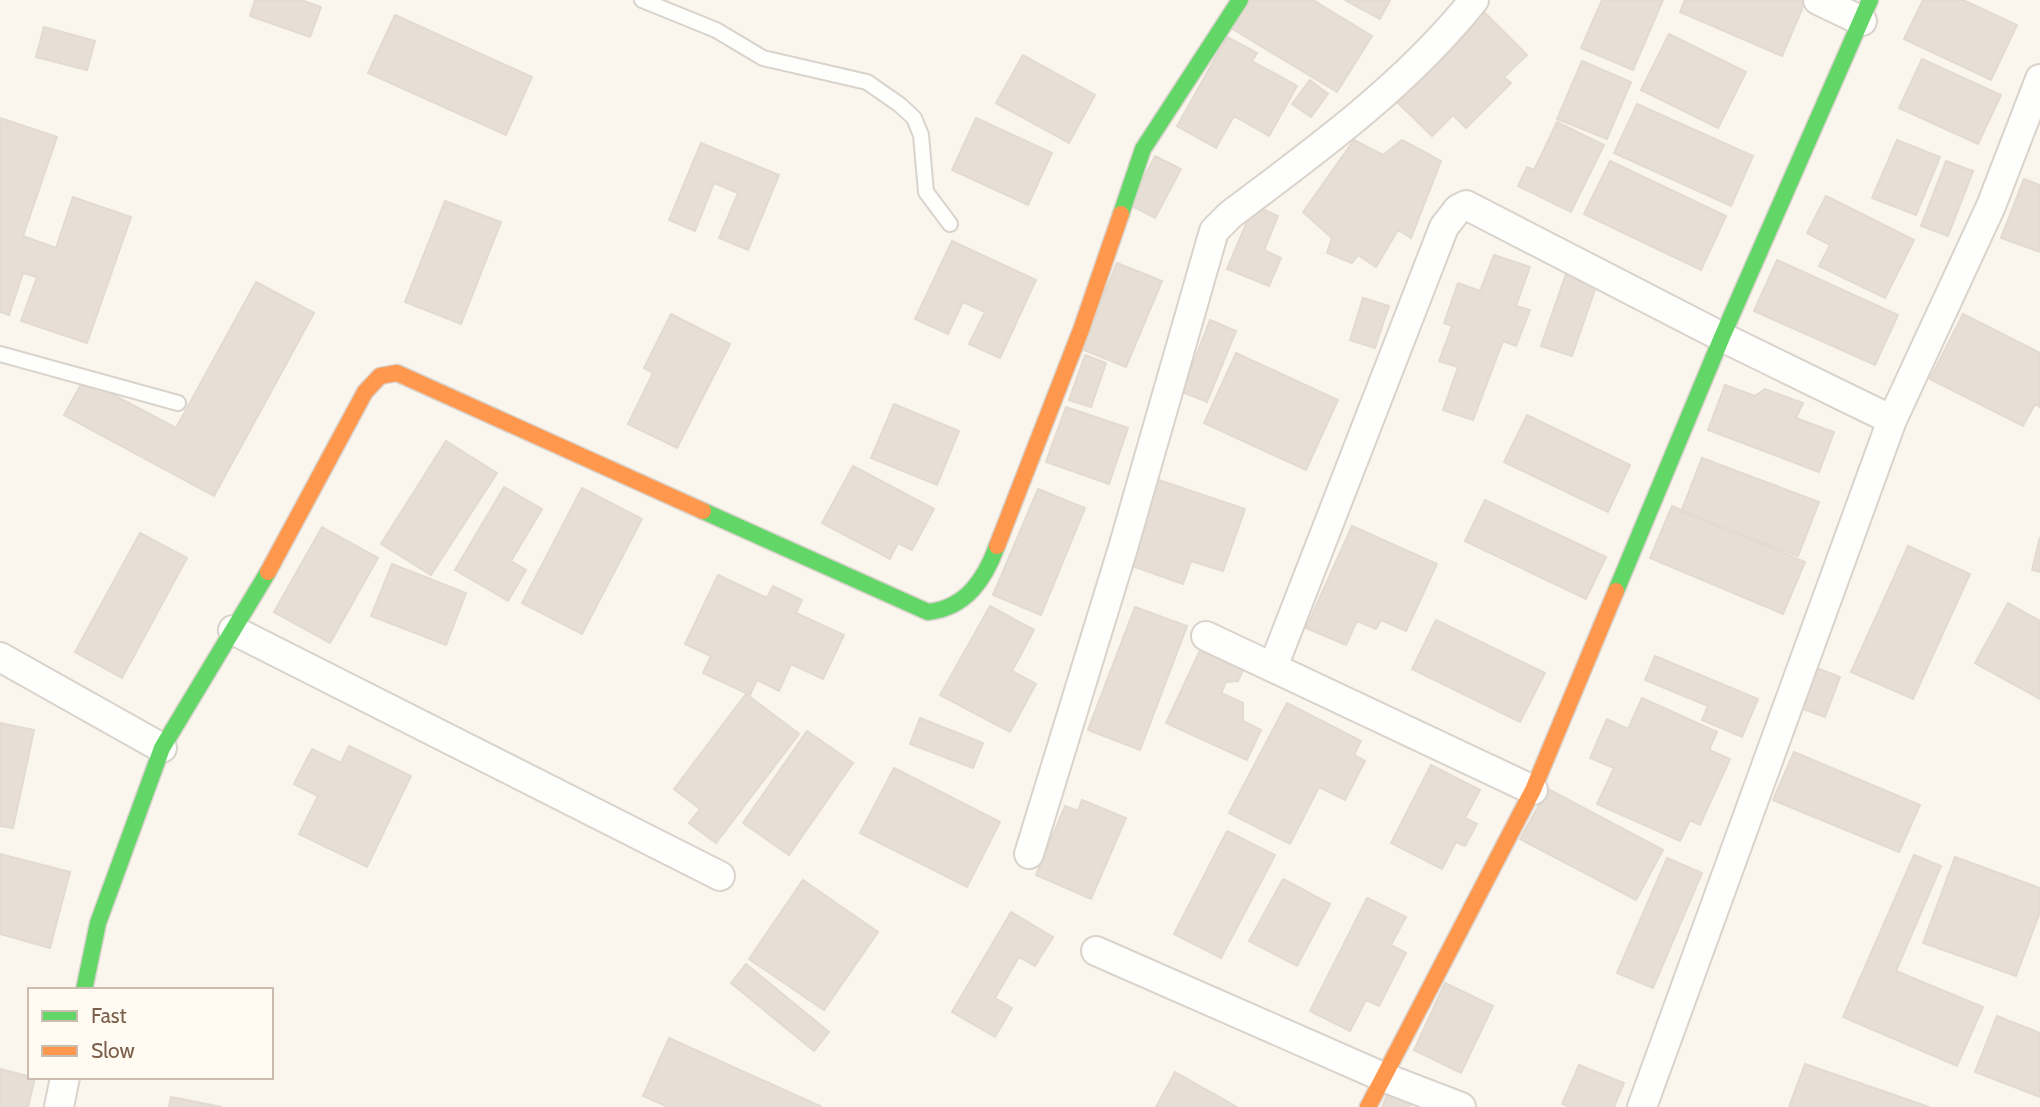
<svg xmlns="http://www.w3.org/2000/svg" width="2040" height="1107" font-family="Cabin,sans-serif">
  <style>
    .building { fill: #e7dfd5; stroke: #e3dad0; stroke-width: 2 }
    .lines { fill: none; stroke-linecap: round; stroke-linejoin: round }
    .lane-casing { stroke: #d9d3cc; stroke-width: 18 }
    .street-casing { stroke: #d9d3cc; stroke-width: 32 }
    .fast-casing { stroke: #dad3cc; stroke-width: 19 }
    .slow-casing { stroke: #dad3cc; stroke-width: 19 }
    .lane { stroke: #fefefc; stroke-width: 14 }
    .street { stroke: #fefefc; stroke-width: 28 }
    .fast { stroke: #63d668; stroke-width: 16 }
    .slow { stroke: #ff974d; stroke-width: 16 }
  </style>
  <rect width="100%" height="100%" fill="#faf6ee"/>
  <path class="building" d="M255 0H301L321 7 310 37 250 16Z
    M1248 0H1313L1372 36 1337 92 1231 28Z
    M1345 0H1390L1380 19Z
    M1602 0H1663L1633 70 1581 48Z
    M1685 0H1806L1782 56 1680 12Z
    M1923 0H1963L2017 25 1991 80 1904 39Z
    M1484 12 1527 55 1504 77 1511 83 1466 128 1453 115 1432 136 1394 99Z
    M395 15 532 77 506 135 368 73Z
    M44 27 95 41 87 70 36 57Z
    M1669 34 1746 72 1718 128 1641 90Z
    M1227 37 1257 53 1252 61 1297 86 1269 136 1234 116 1216 148 1177 126Z
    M1023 55 1095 95 1069 143 996 103Z
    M1922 59 2001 95 1978 144 1899 108Z
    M1582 61 1631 82 1607 139 1557 119Z
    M1310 80 1328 94 1311 117 1292 104Z
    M1637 104 1753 156 1731 206 1614 153Z
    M0 118 57 137 23 236 56 248 73 197 131 217 87 343 21 321 37 277 23 273 9 315 0 312Z
    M976 118 1052 153 1028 205 952 170Z
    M1557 122 1604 145 1571 212 1518 186 1527 167 1534 170Z
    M1354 140 1383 155 1402 140 1441 161 1411 238 1398 230 1376 267 1358 255 1352 263 1327 253 1332 238 1303 212Z
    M1897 140 1940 157 1916 215 1872 198Z
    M701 143 779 175 748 250 719 238 738 193 714 183 695 231 669 220Z
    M1155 156 1181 169 1155 218 1130 205Z
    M1610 161 1726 216 1701 270 1584 214Z
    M1946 161 1973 171 1948 236 1921 226Z
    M2024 179 2040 185V252L2001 238Z
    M1826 196 1914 240 1885 298 1819 266 1830 245 1807 233Z
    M445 201 501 222 461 324 405 302Z
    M1254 205 1278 216 1264 250 1281 258 1269 286 1227 269Z
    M952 241 1036 280 1000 358 969 344 985 312 963 302 948 334 915 319Z
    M1494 255 1530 267 1516 306 1530 310 1516 346 1503 341 1473 420 1443 410 1458 367 1439 361 1452 326 1444 323 1458 283 1480 291Z
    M1777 260 1898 315 1875 365 1754 311Z
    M1117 263 1162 281 1126 367 1081 349Z
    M1569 265 1600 275 1572 356 1541 346Z
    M256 282 314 313 214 496 64 415 84 379 176 428Z
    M1363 298 1389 306 1375 348 1350 340Z
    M671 314 730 344 677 448 628 424 653 373 644 368Z
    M1963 314 2040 353V407L2035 404 2023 426 1930 379Z
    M1210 320 1236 331 1207 402 1182 392Z
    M1236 353 1338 400 1306 470 1204 423Z
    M1085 355 1106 363 1091 407 1069 400Z
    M1725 385 1755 396 1765 389 1803 403 1796 418 1834 432 1819 472 1708 430Z
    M894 404 959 431 937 485 871 458Z
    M1066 407 1128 428 1109 484 1046 462Z
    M1527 415 1630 465 1608 512 1504 462Z
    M446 441 497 473 431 575 381 544Z
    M1702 458 1819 502 1798 556 1681 512Z
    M853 466 934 509 912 550 898 543 890 559 822 523Z
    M1156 479 1245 509 1223 571 1191 561 1183 584 1126 564Z
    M504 487 542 509 511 561 526 570 508 601 455 570Z
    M582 488 642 519 582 634 522 603Z
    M1038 489 1085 508 1041 615 993 595Z
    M1485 500 1606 557 1586 599 1465 541Z
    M1672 506 1805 562 1783 614 1650 558Z
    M1352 526 1437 564 1406 631 1381 620 1376 629 1357 621 1346 645 1306 628Z
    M322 527 378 558 330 643 274 612Z
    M140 533 187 558 122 678 75 652Z
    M2040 537V572L2032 570Z
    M1908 546 1970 574 1913 699 1851 672Z
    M392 564 466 593 446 645 371 616Z
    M718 575 767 598 773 586 802 600 796 613 844 635 823 679 791 664 779 691 757 680 750 695 703 673 711 656 685 644Z
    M2008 603 2040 621V699L1975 663Z
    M990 606 1034 630 1012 671 1036 684 1010 732 940 695Z
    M1135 607 1187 626 1140 750 1088 730Z
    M1436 620 1545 673 1520 722 1412 669Z
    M1202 646 1245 666 1238 681 1226 682 1221 693 1243 703V721L1261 730 1247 760 1166 723Z
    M1655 656 1758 699 1742 737 1702 720 1708 706 1645 680Z
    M1812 666 1840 677 1825 717 1797 707Z
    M746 694 799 734 716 843 689 823 700 809 674 789Z
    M1642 698 1717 732 1709 750 1730 759 1700 825 1690 820 1680 841 1597 804 1614 768 1590 758 1607 719 1628 729Z
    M1287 703 1361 741 1354 755 1365 761 1345 800 1319 787 1290 844 1229 813Z
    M920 718 983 743 973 768 910 744Z
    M0 723 34 730 13 828 0 826Z
    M807 731 853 763 789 855 743 823Z
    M349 746 411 776 367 867 299 834 318 796 294 784 312 749 341 763Z
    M1794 752 1920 805 1899 852 1773 800Z
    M1431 765 1480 790 1465 818 1477 824 1465 846 1456 842 1442 869 1391 843Z
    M894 768 1000 822 967 887 860 833Z
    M1548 789 1663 850 1636 900 1520 839Z
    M1082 800 1126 818 1091 899 1036 875 1065 806 1078 811Z
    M1227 831 1275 855 1221 958 1174 934Z
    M0 854 70 872 50 948 0 934Z
    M1914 855 1941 866 1896 971 1983 1007 1957 1066 1843 1017Z
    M1955 857 2040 888V912L2016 976 1923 943Z
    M1667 858 1702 873 1653 988 1617 973Z
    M1283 879 1330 904 1297 966 1249 941Z
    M803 880 878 932 824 1010 749 959Z
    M1367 898 1406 917 1391 945 1406 953 1379 1006 1366 1000 1350 1031 1310 1011Z
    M1011 912 1053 937 1035 966 1019 957 995 998 1012 1008 995 1037 952 1012Z
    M746 964 829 1032 814 1051 731 983Z
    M1445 983 1493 1006 1461 1073 1414 1050Z
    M1997 1016 2040 1033V1097L1975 1072Z
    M669 1038 822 1107H668L643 1096Z
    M1805 1064 1929 1107H1789Z
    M1579 1065 1624 1083 1614 1107H1570L1562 1104Z
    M0 1069 35 1078 28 1107H0Z
    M1175 1072 1237 1107H1156Z
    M1389 1090 1413 1101 1410 1107H1382Z
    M171 1097 222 1107H169Z"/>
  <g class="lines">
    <defs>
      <path id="lane" d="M642 0 716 30 763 58 867 82 900 105 914 118 921 135 926 192 950 224
        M0 354 178 403"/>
      <path id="street" d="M1818 0 1862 21
        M233 630 720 876
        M1206 636 1533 790
        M0 657 162 748
        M1273 667 1444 227 1458 209 1466 205 1722 337 1892 420
        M1029 854 1123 548 1214 231 1231 214C1318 149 1406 85 1474 0
        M1096 951 1383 1077 1461 1107
        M59 1107 65 1077
        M1642 1107 1892 420 1991 206 2040 79"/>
      <path id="fast" d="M1121 214 1143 149 1240 0
        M703 511 928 612C966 608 985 579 997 546
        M1616 591 1722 337 1870 0
        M84 990 98 923 162 748 268 572"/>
      <path id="slow" d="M997 546 1081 330 1121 214
        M268 572 365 392 380 376 397 373 703 511
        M1368 1107 1533 790 1616 591"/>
    </defs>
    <use href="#lane" class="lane-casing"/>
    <use href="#street" class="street-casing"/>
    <use href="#fast" class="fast-casing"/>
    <use href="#slow" class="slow-casing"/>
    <use href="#lane" class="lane"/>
    <use href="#street" class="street"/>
    <use href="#fast" class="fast"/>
    <use href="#slow" class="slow"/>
  </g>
  <rect x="28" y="988" width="245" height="91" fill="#fffbf2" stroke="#cabdaf" stroke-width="2"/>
  <rect x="42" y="1011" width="35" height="10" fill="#63d668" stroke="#cabdaf" stroke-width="2"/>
  <text x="91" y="1023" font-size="21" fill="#7b5f4b">Fast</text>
  <rect x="42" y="1046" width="35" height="10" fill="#ff974d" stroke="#cabdaf" stroke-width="2"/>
  <text x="91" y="1058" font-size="21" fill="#7b5f4b">Slow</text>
</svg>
